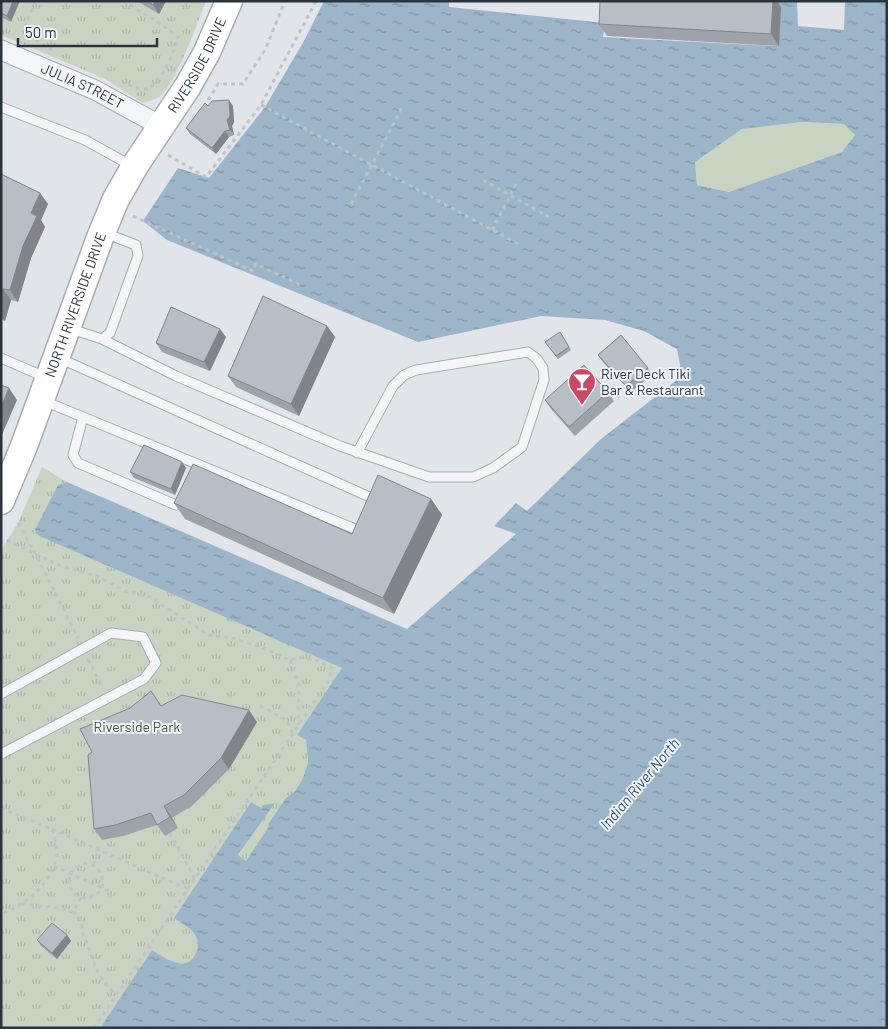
<svg xmlns="http://www.w3.org/2000/svg" width="888" height="1029" font-family="Barlow,sans-serif">
  <style>
    .grass { fill: #c8d3c2 }
    .park { fill: url(#park-tufts) }
    .water { fill: url(#water-ripples); fill-rule: evenodd }
    .lines { fill: none; stroke-linecap: round; stroke-linejoin: round }
    .lane-casing { stroke: #a6acb3; stroke-width: 11 }
    .street-casing { stroke: #a6acb3; stroke-width: 21 }
    .secondary-casing { stroke: #a6acb3; stroke-width: 29 }
    .path { stroke: #bec3c8; stroke-width: 3; stroke-dasharray: 4 4; stroke-linecap: butt }
    .lane { stroke: #f3f5f8; stroke-width: 9 }
    .street { stroke: #f3f5f8; stroke-width: 19 }
    .secondary { stroke: #fff; stroke-width: 26 }
    .wall { fill: #9ea3aa }
    .shaded-wall { fill: #81858b }
    .building { fill: #b8bec6; stroke: #81858b }
    .labels { text-anchor: middle; stroke-width: 4; stroke-linejoin: round; paint-order: stroke }
    .street-label { font-size: 14px; fill: #293441; stroke: #f0f3f7 }
    .poi-label { font-size: 14px; fill: #293441; stroke: #f0f3f7; text-anchor: start }
    .park-label { font-size: 14px; fill: #415c37; stroke: #f0f3f7 }
    .water-label { font-size: 15px; font-style: italic; fill: #345674; stroke: #f0f3f7 }
  </style>
  <defs>
    <pattern id="park-tufts" width="24" height="20" patternUnits="userSpaceOnUse" patternTransform="scale(1.25)"><rect width="24" height="20" fill="#c8d3c2"/><path d="M3 7l-1-3M5 7V3M7 7l1-3M15 17l-1-3M17 17v-4M19 17l1-3" fill="none" stroke="#acb6a8"/></pattern>
    <pattern id="water-ripples" width="26" height="14" patternUnits="userSpaceOnUse" patternTransform="scale(1.25)"><rect width="26" height="14" fill="#9db5c8"/><path d="M2 4q2-2 4 0t4 0M15 11q2-2 4 0t4 0" fill="none" stroke="#8094a4"/></pattern>
  </defs>
  <rect width="100%" height="100%" fill="#e1e5e9"/>
  <path class="grass" d="M802 122 844 124 855 135 842 152 729 192 697 185 695 162 742 129Z"/>
  <path class="park" d="M1 1H206C198 22 175 87 158 98 154 100 148 101 143 103L103 78 1 35Z
    M42 467 67 482 58 485 39 536 343 668 297 735 306 740 308 762 303 778 296 790 286 798 268 824 269 826 246 861 238 856 274 803 261 808 251 802 174 918C181 923 191 928 195 935 198 940 199 945 197 950 189 975 166 959 152 951L100 1028H1V550L18 523Z"/>
  <path class="water" d="M324 1H449V7L605 23 603 37 776 46 781 10 765 8V1H797L798 26 844 30 845 1H887V1028H100L152 950C166 959 189 975 197 950 199 945 198 940 195 935 191 928 181 923 174 918L251 802 261 808 263 805 275 803 238 855 246 861 269 826 268 824 286 798 296 790 303 778 308 762 306 740 297 735 342 668 39 536 35 530 58 485 67 482 407 629 516 534 494 526 516 503 527 511 601 439 682 376 677 349 644 331 605 320 541 316 418 342 167 240 143 221 178 168 209 178 265 107 304 41ZM802 122 844 124 855 135 842 152 729 192 697 185 695 162 742 129Z"/>
  <g class="lines">
    <defs>
      <path id="lane" d="M1 107 85 140 132 166
        M68 328 102 339 110 333 138 256 136 245 105 233
        M102 339 176 376 340 446 429 477H473L493 468 522 447 544 380 543 368 537 359 528 352 416 370 404 375 393 386 357 453
        M1 358 47 378
        M59 358 374 499 372 503
        M44 401 360 531 362 527
        M83 417 73 455 78 463 176 505 183 501
        M1 694 111 633 143 637 156 663 144 679 1 754"/>
      <g id="street">
        <path id="s1" d="M1 50 95 90 161 126"/>
      </g>
      <g id="secondary">
        <path id="s2" d="M1 501 24 446 101 235 116 199 136 164 188 86 207 52 229 1"/>
      </g>
    </defs>
    <use href="#lane" class="lane-casing"/>
    <use href="#street" class="street-casing"/>
    <use href="#secondary" class="secondary-casing"/>
    <path class="path" d="M35 1 23 32 52 50
      M123 1 161 24 179 38C175 49 159 88 146 89 139 90 130 85 124 83
      M261 105 520 245
      M204 107 218 84H243L265 50 285 1
      M168 155 206 177 261 105 316 1
      M483 180 549 217
      M351 204 403 106
      M133 216 253 271 256 264 303 286
      M492 230 518 180
      M18 523 36 555 78 638
      M7 540 56 564 99 577 125 591 148 596 209 635 232 638 260 647 290 660 302 657 318 661 333 669 327 683 94 1028
      M88 659 102 687
      M290 660 299 684 298 725
      M260 706C272 713 291 718 292 733
      M1 808 52 829C54 837 58 848 57 856 57 860 54 864 53 868 43 891 24 904 1 914
      M52 829 188 889
      M170 833 195 879
      M69 881a17 17 0 1 1 34 0a17 17 0 1 1-34 0Z
      M93 865 100 850
      M54 866 111 892
      M22 904 58 908 73 912 81 897
      M73 912 78 915 81 920 83 933 97 971 105 983 116 995"/>
    <use href="#lane" class="lane"/>
    <use href="#street" class="street"/>
    <use href="#secondary" class="secondary"/>
  </g>
  <path class="wall" d="M1 1 11 22 1 17Z
    M137 1H166L159 14Z
    M781 7 779 46 607 36 599 24Z
    M208 106H233L234 122 232 126 234 135 229 137 216 154 190 134 186 128Z
    M1 174 40 193 48 204 41 220 45 227 31 258 18 302 11 300 5 321 1 320Z
    M327 326 335 337 299 416 236 387 228 376Z
    M562 335 571 350 558 359 545 342Z
    M226 337 210 371 162 352 156 343Z
    M598 355 648 368 653 374 631 392 602 361Z
    M608 392 614 401 575 436 551 409 545 400Z
    M186 468 175 495 134 478 130 472Z
    M431 499 442 515 394 614 185 519 174 503 352 534Z
    M162 706 257 722 229 769 192 806 172 818 178 828 165 836 157 825 123 836 102 840 94 829Z
    M67 935 71 941 57 959 41 946 37 940Z"/>
  <path class="shaded-wall" d="M13 1H20L11 22 7 16Z
    M155 1H166L159 14 153 5Z
    M773 1H777L781 7 779 46 771 34Z
    M229 100 233 106 234 122 232 126 234 135 230 130 227 120Z
    M225 131 229 137 216 154 212 148Z
    M40 193 48 204 41 220 45 227 31 258 18 302 10 290 31 213Z
    M3 289 11 300 5 321 1 316V295Z
    M327 326 335 337 299 416 291 404Z
    M220 329 226 337 210 371 204 362Z
    M9 388 17 400 1 437V407Z
    M182 462 186 468 175 495 171 489Z
    M431 499 442 515 394 614 383 598Z
    M249 710 257 722 229 769 221 758Z
    M164 806 172 818 178 828 170 817Z
    M67 935 71 941 57 959 52 953Z"/>
  <path class="building" d="M1 1H13L7 16 1 13Z
    M147 1H155L153 5Z
    M600 1H773L771 34 599 24Z
    M229 100 230 116 227 120 230 130 225 131 212 148 186 128 205 103 208 106 212 101Z
    M1 174 40 193 31 213 37 216 23 246 10 290 3 289 1 295Z
    M263 296 327 326 291 404 228 376Z
    M171 307 220 329 204 362 156 343Z
    M560 332 569 347 556 356 545 342Z
    M621 335 648 368 626 386 598 355Z
    M584 365 608 392 569 427 545 400Z
    M1 385 9 388 1 407Z
    M144 445 182 462 171 489 130 472Z
    M193 464 352 534 378 475 431 499 383 598 174 503Z
    M151 691 161 706 182 695 249 710 221 758 184 795 164 806 170 817 157 825 151 813 115 825 94 829 88 755 92 752 80 729 130 708Z
    M52 923 67 935 52 953 37 940Z"/>
  <defs>
    <symbol id="bar-pin" viewBox="-11 -11 22 30"><path d="M0 17L-7.5 6A9.5 9.5 0 1 1 7.5 6Z" fill="#cb4967" stroke="#f0f3f7"/><path d="M-6-5H6L.8 .8V4.5H3.5V6h-7V4.5H-.8V.8Z" fill="#fff"/></symbol>
  </defs>
  <g fill-rule="evenodd">
    <use href="#bar-pin" x="566" y="366" width="32" height="43"/>
  </g>
  <g class="labels">
    <g class="street-label">
      <text dy="5" stroke="none"><textPath href="#s2" startOffset="480">RIVERSIDE DRIVE</textPath></text>
      <text dy="5" stroke="none"><textPath href="#s1" startOffset="89">JULIA STREET</textPath></text>
      <text dy="5" stroke="none"><textPath href="#s2" startOffset="210">NORTH RIVERSIDE DRIVE</textPath></text>
    </g>
    <g class="poi-label">
      <text x="601" y="379">River Deck Tiki<tspan x="601" dy="16">Bar &amp; Restaurant</tspan></text>
    </g>
    <g class="park-label">
      <text x="137" y="732">Riverside Park</text>
    </g>
    <g class="water-label">
      <text transform="translate(640 784) rotate(-50)" y="5">Indian River North</text>
    </g>
  </g>
  <rect width="888" height="1029" fill="none" stroke="#293441" stroke-width="5"/>
  <path d="M18 38v8h139v-8" fill="none" stroke="#293441" stroke-width="2.5"/>
  <text x="25" y="38" font-size="15" fill="#293441" stroke="#f0f3f7" stroke-width="4" paint-order="stroke">50 m</text>
</svg>
